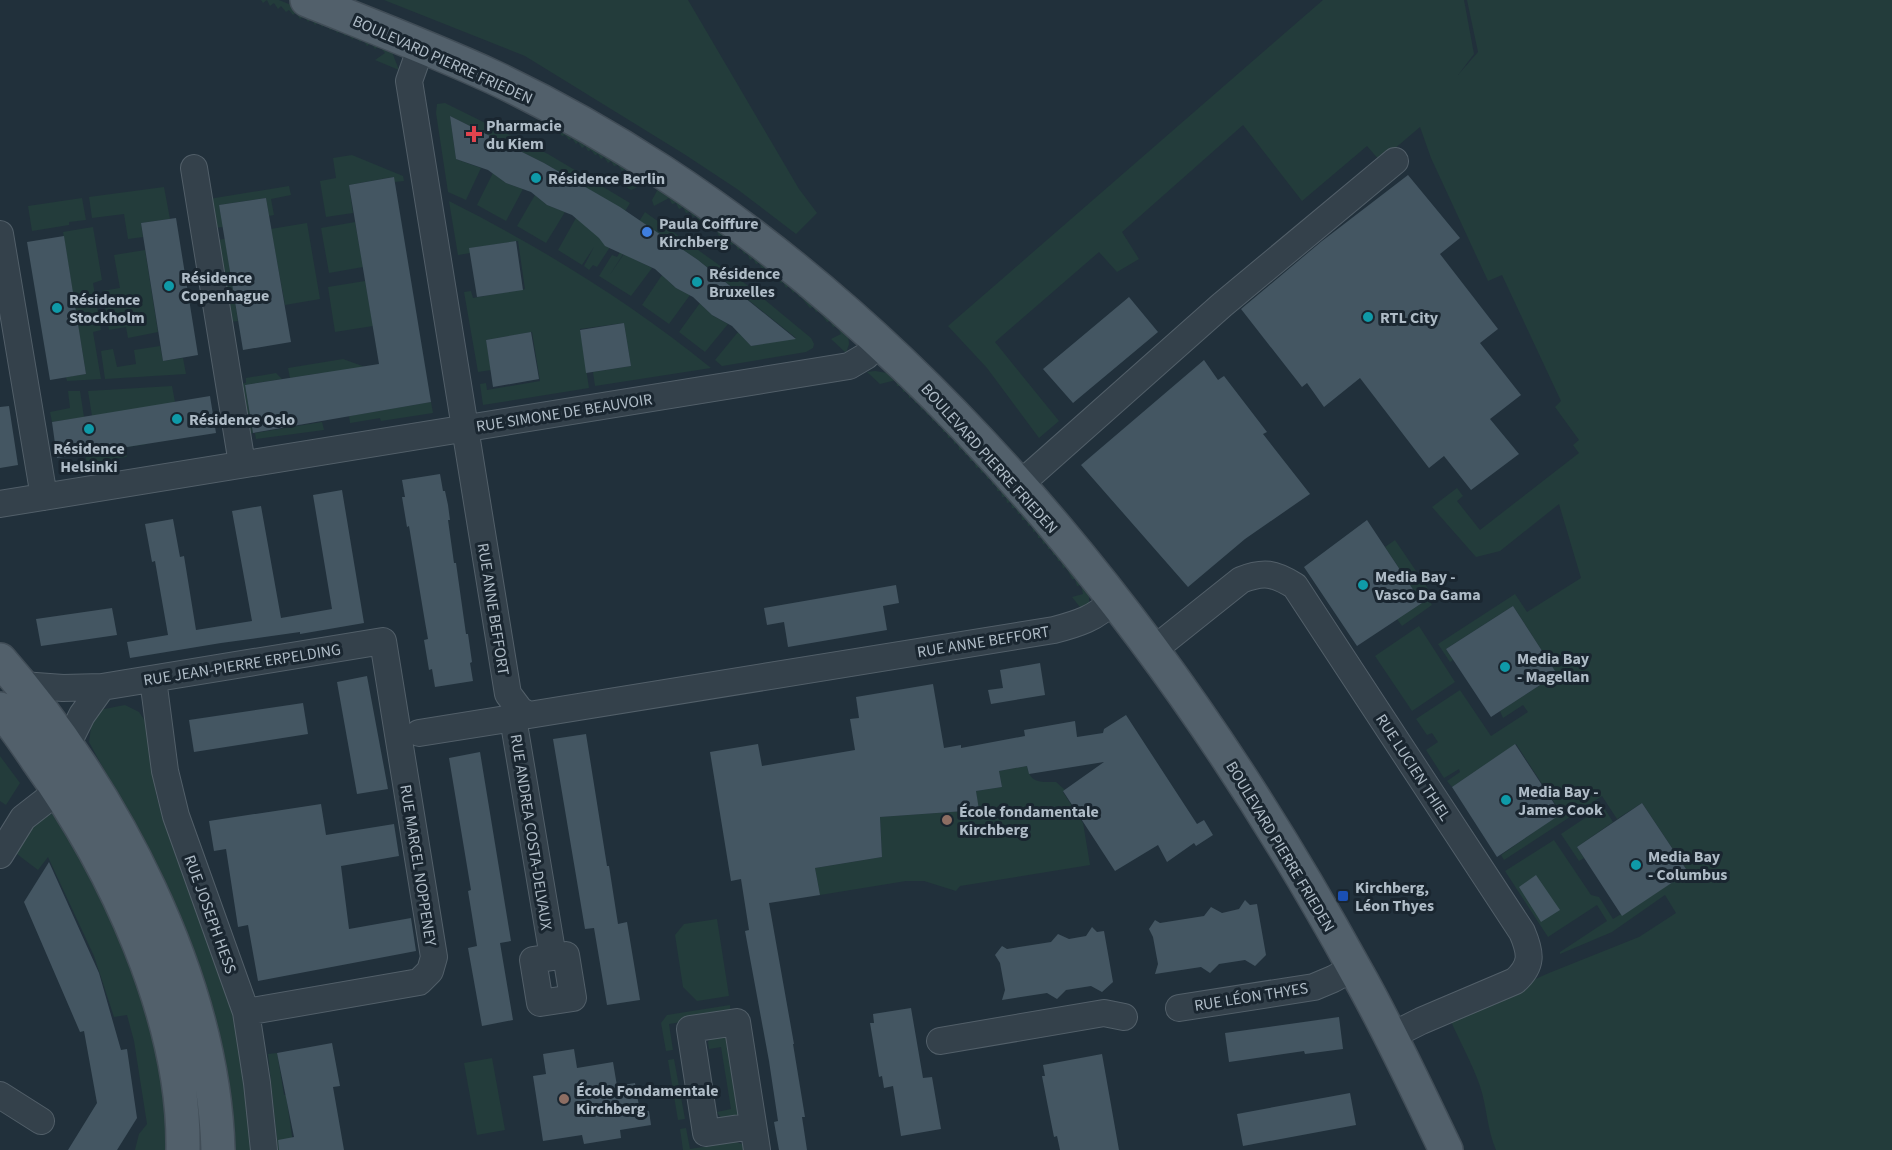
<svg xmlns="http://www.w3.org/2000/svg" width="1892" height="1150" font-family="'Source Sans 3',sans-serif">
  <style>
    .green { fill: #233c3b }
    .building { fill: #445662 }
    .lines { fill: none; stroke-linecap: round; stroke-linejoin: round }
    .minor-casing { stroke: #525f69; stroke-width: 28 }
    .major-casing { stroke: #414d57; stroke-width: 36 }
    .minor { stroke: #34414b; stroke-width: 26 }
    .major { stroke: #52606b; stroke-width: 33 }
    .health-dot { fill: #e0444e; stroke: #1a2630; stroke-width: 2 }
    .culture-dot { fill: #0f9aa8; stroke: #1a2630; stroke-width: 2 }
    .shop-dot { fill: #3f7fe0; stroke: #1a2630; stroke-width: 2 }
    .education-dot { fill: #8d6e63; stroke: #1a2630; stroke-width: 2 }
    .transit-dot { fill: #1a4fb4; stroke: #1a2630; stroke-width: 2 }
    .labels { text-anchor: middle; stroke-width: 6; stroke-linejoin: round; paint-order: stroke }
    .street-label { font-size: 16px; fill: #afbcc7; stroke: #1a2630 }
    .poi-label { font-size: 16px; font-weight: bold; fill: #afbcc7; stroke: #1a2630; text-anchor: start }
  </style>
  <rect width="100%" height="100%" fill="#21303b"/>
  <path class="green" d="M261 0H279L383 43 392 52 399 70 375 60 385 53 379 46 375 49 371 43 367 46 363 40 360 42 356 37 352 39 348 34 345 36 341 31 337 33 334 28 330 30 326 24 322 27 319 22 315 25 311 19 308 22 304 16 300 19 296 13 293 15 289 10 286 12 281 6 278 9 274 3 270 6 267 0 263 3Z
    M384 0H688L799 189 817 213 796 234 737 189 684 154 525 56Z
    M1323 0H1464L1474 54 1458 75 1478 52 1467 0H1892V1150H1496C1487 1130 1487 1107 1480 1086 1472 1063 1459 1040 1449 1017L1549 973 1639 937 1676 913 1665 895 1612 932 1560 954V952L1607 921 1597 905 1548 937 1505 871 1554 840 1591 895 1599 897 1613 919 1688 872 1642 803 1617 819 1602 796 1504 860 1501 855 1561 813 1516 744 1452 787 1447 781 1460 772 1459 769 1444 778 1426 750 1438 742 1432 733 1427 735 1416 719 1460 690 1491 736 1528 712 1523 705 1503 718 1500 711 1557 674 1513 606 1446 649 1453 660 1450 662 1438 644 1515 594 1527 612 1581 578 1559 504 1500 551 1476 557 1432 507 1457 488 1463 496 1457 501 1480 530 1579 453 1573 445 1579 440 1555 407 1561 401 1502 275 1488 281 1431 158 1420 127 1380 161 1367 146 1302 201 1243 125 1122 232 1139 259 1117 272 1099 252 995 342 1059 421 1039 438 987 368 948 326Z
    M445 103 548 154 630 203 610 236V247L597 267 593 265 589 270 584 266 594 247 582 265 558 250 576 218 619 207 544 163 450 116 456 159 481 168 466 200 448 192 436 113 437 104Z
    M548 119 643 175C643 183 638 188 631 190L619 183 630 176 625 169 622 171 618 165 614 166 611 161 608 163 604 157 601 159 598 154 595 155 591 150 588 151 585 146 582 148 578 142 576 144 572 138 569 140 565 135 562 136 558 131 555 133 552 128 549 130 544 124Z
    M352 155 403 176 404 181 394 182 393 177 349 185 353 213 326 217 320 181 336 178 333 158Z
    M493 173 506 183 523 189 506 221 477 205Z
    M289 186 291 195 271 199 274 215 269 216 266 198 219 205 223 227 214 228 209 199Z
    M164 187 170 219 141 223 143 237 128 239 124 214 92 218 89 197Z
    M665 188 750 248 848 334 849 344 846 353 831 339 841 334 837 326 833 327 830 321 827 322 819 311 816 312 813 307 810 308 801 297H799L796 291 793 293 789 286 786 288 783 282 781 283 778 277 775 278 772 272 769 274 765 268 762 269 759 263 756 264 753 258 750 260 747 253 744 254 741 248 738 250 735 244 731 245 728 239 725 241 722 235 719 236 716 230 712 231 709 226 706 227 702 221 699 222 696 216 693 217 690 212 686 213 683 207 679 209 676 203 672 204 669 198 654 206 652 200 658 189Z
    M535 195 547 205 565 212 546 243 517 226Z
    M82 198 86 220 69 222V225L32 231 28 206Z
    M449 201C542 248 630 302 711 368L595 386 593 372 631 366 624 323 580 329 589 388 483 405 480 384 486 383 487 390 540 381 532 332 486 340 491 370 478 372 464 292 471 291 473 298 525 289 518 241 470 248V253L458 255Z
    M645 212 747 285 811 338 814 344 813 348 806 352 722 366 715 360 738 332 751 346 796 338 698 260 643 223 609 276 624 254 652 268 631 296 599 276 612 255 617 257Z
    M355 222 363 267 329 273 321 228Z
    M307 223 320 299 285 305 271 229Z
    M93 227 102 280 93 283 101 330 93 332 101 379 67 381 66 377 86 374 63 232Z
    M225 239 238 321 230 322 216 240Z
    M145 250 158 332 128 338 126 327 109 330 102 291 120 288 114 255Z
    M662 275 676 288 690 295 669 324 642 305Z
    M365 281 373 326 335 332 328 287Z
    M700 303 712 315 728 324 705 352 679 332Z
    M160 346 163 361 183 358 186 374 105 379 101 351 113 349 117 367 136 364 134 350Z
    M343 359 365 367 328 414 321 373 290 378 288 368Z
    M875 371 887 373 897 377 917 393 961 439 1040 526 1089 588V604L1083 611 1072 597 1083 594 1081 585 1077 586 1075 579H1072L1066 567 1063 568 1061 561H1058L1056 555H1053L1052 549H1048L1047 543 1043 544 1042 538H1038L1037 531 1033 532 1032 525 1028 526 1027 520H1022L1021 514H1018L1016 508H1012L1011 502 1007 503 1006 497H1002L1001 491H997L996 484 992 485 991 478 987 479 985 472 981 473 980 467 976 468 974 461H970L969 455H965L964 449 959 450 958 443 954 444 953 437 948 438 947 432H943L942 426H938L936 420 932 421 931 414 927 415 925 409 921 410 919 403H915L913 397 909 398 908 391 903 392 902 386H897L896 380 880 384 867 372Z
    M276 373 282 379 245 385 253 433 248 434 240 384 246 383V378Z
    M172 386 175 402 143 426 147 444 128 447 123 411 92 416 88 391Z
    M68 391H80L84 417 52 422 50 412 70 408Z
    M431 402 433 413 381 421 380 418 350 423 349 416Z
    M322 422 324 430 256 439 255 433Z
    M125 447 127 457 87 463 85 454Z
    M1395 540 1429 590 1425 593 1432 605 1402 626 1397 619 1422 603 1385 547Z
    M1419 626 1455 682 1412 711 1375 656Z
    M125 705 139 712 145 721 150 734 156 794 163 819 207 934 238 1026 253 1150H234L231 1113 218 1042 140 836 89 742 92 720 99 710Z
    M0 756 20 783 6 805 0 801Z
    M1027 766C1030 784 1041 782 1056 782L1065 790 1063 792 1083 823 1090 865 960 886 956 891 924 881H906L820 895 815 868 882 857 880 817 978 810 976 791 1002 787 999 771Z
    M1603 806 1613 822 1577 847 1584 858 1579 861 1561 834Z
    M52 814 67 821 154 1016 173 1150H135L139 1134 147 1124 134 1041 127 1015 114 1017 94 956 48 857 38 870 13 851 32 821Z
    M717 919 729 996 697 1001 683 987 675 935 684 924Z
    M730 1005 731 1014 669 1024 673 1050 666 1051 661 1023 667 1015Z
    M721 1036 727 1037 742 1109 739 1115 726 1120 721 1118 717 1112 731 1109 721 1047 709 1049 708 1042 712 1037Z
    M277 1053 284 1095H286L294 1150H278L268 1054Z
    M492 1058 505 1130 477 1135 464 1063Z
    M674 1059 685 1119 678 1120 668 1060Z
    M686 1128 690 1149 736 1142 742 1144 747 1150H683L680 1129Z"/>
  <path class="building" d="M450 116 544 163 620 207 698 260 796 339 751 346 732 326 712 315 693 297 676 288 655 269 605 246 599 238 572 215 547 205 531 192 506 183 488 170 456 159Z
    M1408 175 1460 238 1440 254 1498 329 1480 343 1521 395 1490 419 1519 454 1471 490 1444 456 1429 468 1360 378 1324 407 1307 383 1302 387 1241 309 1322 241Z
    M394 177 431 402 253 433 245 385 379 364 349 185Z
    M266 198 291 342 243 350 219 205Z
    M176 218 198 355 163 361 141 223Z
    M64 236 86 374 50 380 27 242Z
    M516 241 523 290 477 297 469 248Z
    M1129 297 1158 332 1073 403 1043 369Z
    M624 323 631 366 586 373 580 330Z
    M531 332 539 379 493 387 486 340Z
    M1204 360 1218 380 1224 376 1267 432 1263 434 1310 494 1245 539 1188 587 1081 465Z
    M210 396 216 433 57 458 52 422Z
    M9 406 18 465 0 468V407Z
    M440 474 443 491H445L448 505 450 520H448L454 563H456L466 634H468L472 662 470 663 473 681 435 687 432 669 429 670 424 640 428 639 425 622 409 526 407 527 402 497H405L402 480Z
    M342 490 364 623 300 634V632L221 643 130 658 127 642 168 635 155 561 152 562 145 524 173 519 180 557 184 556 196 630 252 621 232 511 261 506 281 618 332 609 313 495Z
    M1367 520 1422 603 1357 646 1304 567Z
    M896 585 899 603 883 606 887 630 788 647 784 622 767 625 764 608Z
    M1513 606 1557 674 1491 717 1446 649Z
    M112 608 117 635 41 646 36 619Z
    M1040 663 1045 695 991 704 988 690 1003 688 1000 670Z
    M367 676 388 789 357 794 337 682Z
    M933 684 944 748 961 745V748L1025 736 1024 730 1075 721 1077 737 1103 733 1104 729 1126 715 1197 824 1204 820 1213 835 1196 846 1194 843 1167 862 1158 845 1115 871 1063 791 1104 762 1029 774 1027 766 999 771 1002 787 976 791 979 810 880 817 882 857 815 868 820 895 769 903 794 1044H793L805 1117H802L807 1150H779L774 1122 778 1121 769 1061 745 931 749 930 741 879 731 881 710 752 758 744 762 766 855 750 850 719 859 718 856 697Z
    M303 703 308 734 194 752 189 720Z
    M586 734 607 866H609L618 924 627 922 640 1000 607 1005 594 928 585 929 553 739Z
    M1515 744 1561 814 1497 857 1452 787Z
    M480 752 511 941 500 943 513 1020 482 1026 468 948 477 946 468 891 471 890 449 758Z
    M1642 803 1688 872 1622 916 1577 847Z
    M321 804 326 835 394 824 399 856 341 866 349 929 411 918 416 951 258 981 248 925 238 927 226 849 214 851 209 821Z
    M49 862 99 973 121 1050 127 1049 137 1118 117 1150H68L97 1103 84 1031 80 1032 24 902Z
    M1536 875 1560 910 1541 922 1519 887Z
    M1245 900 1250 905 1257 904 1266 955 1255 966 1245 960 1219 964 1210 973 1201 967 1155 974 1158 964 1153 937 1149 929 1155 920 1160 923 1204 916 1211 907 1222 913 1239 909Z
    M1092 927 1097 932 1104 931 1113 982 1102 992 1091 986 1066 990 1057 999 1047 993 1002 1000 1005 990 1000 963 995 955 1002 946 1007 949 1051 942 1058 934 1069 939 1086 936Z
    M911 1008 923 1078 932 1077 941 1129 901 1136 893 1086 884 1088 882 1076 879 1077 870 1023H874L873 1014Z
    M1339 1017 1343 1049 1305 1054 1304 1051 1229 1062 1225 1033Z
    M332 1043 340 1086 333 1087 344 1150H279L278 1140 294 1137 277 1053Z
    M574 1049 577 1068 613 1062 617 1086 635 1083 640 1112 649 1111 651 1125 620 1130 621 1138 584 1144 582 1135 543 1141 533 1076 546 1074 543 1054Z
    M1102 1054 1119 1150H1060L1057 1136 1054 1137 1047 1102 1042 1076H1045L1043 1065Z
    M1350 1093 1356 1125 1243 1146 1237 1114Z"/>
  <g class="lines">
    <defs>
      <path id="minor" d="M421 47 409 81 508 694 520 710 529 715 1054 630C1077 624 1097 618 1113 600
        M194 168 242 464
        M0 234 44 497
        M1018 486 1222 305 1395 161
        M0 504 849 366 866 356 879 342
        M1152 651 1241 580C1264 571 1274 573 1295 586L1522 932C1531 953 1533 965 1515 981L1421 1021 1391 1036
        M153 679 165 771 176 816 246 1012 257 1083 264 1150
        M22 685 63 688 102 687 383 641 434 957 430 971 419 982 246 1012
        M520 710 513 718 553 957
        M419 733 513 718
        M67 745 82 715 102 687
        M0 855 23 818 59 790
        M566 955 573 998 540 1003 533 960Z
        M1179 1008 1314 987 1333 979 1355 967
        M940 1041 1104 1013 1124 1017
        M0 1095 41 1121
        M753 1126 706 1133 690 1029 737 1022 757 1150"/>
      <path id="major" d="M307 0C369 25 432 49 493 77 550 104 607 136 661 171 956 363 1188 664 1356 971 1389 1029 1417 1090 1446 1150
        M0 660C112 787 213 978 218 1150
        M0 709C14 725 26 743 38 761 114 867 185 1017 183 1150"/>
    </defs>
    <use href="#minor" class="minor-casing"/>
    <use href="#major" class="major-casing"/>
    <use href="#minor" class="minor"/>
    <use href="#major" class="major"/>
  </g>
  <path class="health-dot" d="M471 125h6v6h6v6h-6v6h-6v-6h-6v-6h6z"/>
  <g class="culture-dot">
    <circle cx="536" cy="178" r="6"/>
    <circle cx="697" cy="282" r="6"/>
    <circle cx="169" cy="286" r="6"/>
    <circle cx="57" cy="308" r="6"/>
    <circle cx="1368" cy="317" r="6"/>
    <circle cx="177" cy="419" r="6"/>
    <circle cx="89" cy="429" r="6"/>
    <circle cx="1363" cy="585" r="6"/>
    <circle cx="1505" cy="667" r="6"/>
    <circle cx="1506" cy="800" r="6"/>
    <circle cx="1636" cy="865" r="6"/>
  </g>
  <circle class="shop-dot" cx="647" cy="232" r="6"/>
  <g class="education-dot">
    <circle cx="947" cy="820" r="6"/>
    <circle cx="564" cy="1099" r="6"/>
  </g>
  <rect class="transit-dot" x="1337" y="890" width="12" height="12" rx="3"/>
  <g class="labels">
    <g class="street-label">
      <text transform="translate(443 59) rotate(24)" y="6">BOULEVARD PIERRE FRIEDEN</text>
      <text transform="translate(564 412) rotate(-9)" y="6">RUE SIMONE DE BEAUVOIR</text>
      <text transform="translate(990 458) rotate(48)" y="6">BOULEVARD PIERRE FRIEDEN</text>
      <text transform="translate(494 609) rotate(81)" y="6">RUE ANNE BEFFORT</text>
      <text transform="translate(983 641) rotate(-9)" y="6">RUE ANNE BEFFORT</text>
      <text transform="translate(242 664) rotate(-9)" y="6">RUE JEAN-PIERRE ERPELDING</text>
      <text transform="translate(1414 767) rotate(57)" y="6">RUE LUCIEN THIEL</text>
      <text transform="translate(532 832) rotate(81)" y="6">RUE ANDREA COSTA-DELVAUX</text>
      <text transform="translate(1281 846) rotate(59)" y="6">BOULEVARD PIERRE FRIEDEN</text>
      <text transform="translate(419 865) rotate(81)" y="6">RUE MARCEL NOPPENEY</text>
      <text transform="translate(211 914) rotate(70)" y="6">RUE JOSEPH HESS</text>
      <text transform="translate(1251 996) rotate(-9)" y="6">RUE LÉON THYES</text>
    </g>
    <g class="poi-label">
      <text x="486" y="131">Pharmacie<tspan x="486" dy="18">du Kiem</tspan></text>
      <text x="548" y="184">Résidence Berlin</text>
      <text x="659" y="229">Paula Coiffure<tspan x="659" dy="18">Kirchberg</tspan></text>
      <text x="709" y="279">Résidence<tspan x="709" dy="18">Bruxelles</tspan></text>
      <text x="181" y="283">Résidence<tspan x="181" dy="18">Copenhague</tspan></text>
      <text x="69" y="305">Résidence<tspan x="69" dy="18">Stockholm</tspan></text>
      <text x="1380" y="323">RTL City</text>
      <text x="189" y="425">Résidence Oslo</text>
      <text x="89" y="454" text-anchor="middle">Résidence<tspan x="89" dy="18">Helsinki</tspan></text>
      <text x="1375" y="582">Media Bay -<tspan x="1375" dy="18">Vasco Da Gama</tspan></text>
      <text x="1517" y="664">Media Bay<tspan x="1517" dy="18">- Magellan</tspan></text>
      <text x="1518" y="797">Media Bay -<tspan x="1518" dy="18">James Cook</tspan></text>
      <text x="959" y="817">École fondamentale<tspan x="959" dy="18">Kirchberg</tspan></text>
      <text x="1648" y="862">Media Bay<tspan x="1648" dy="18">- Columbus</tspan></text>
      <text x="1355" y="893">Kirchberg,<tspan x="1355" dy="18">Léon Thyes</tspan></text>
      <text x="576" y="1096">École Fondamentale<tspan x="576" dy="18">Kirchberg</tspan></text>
    </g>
  </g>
</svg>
